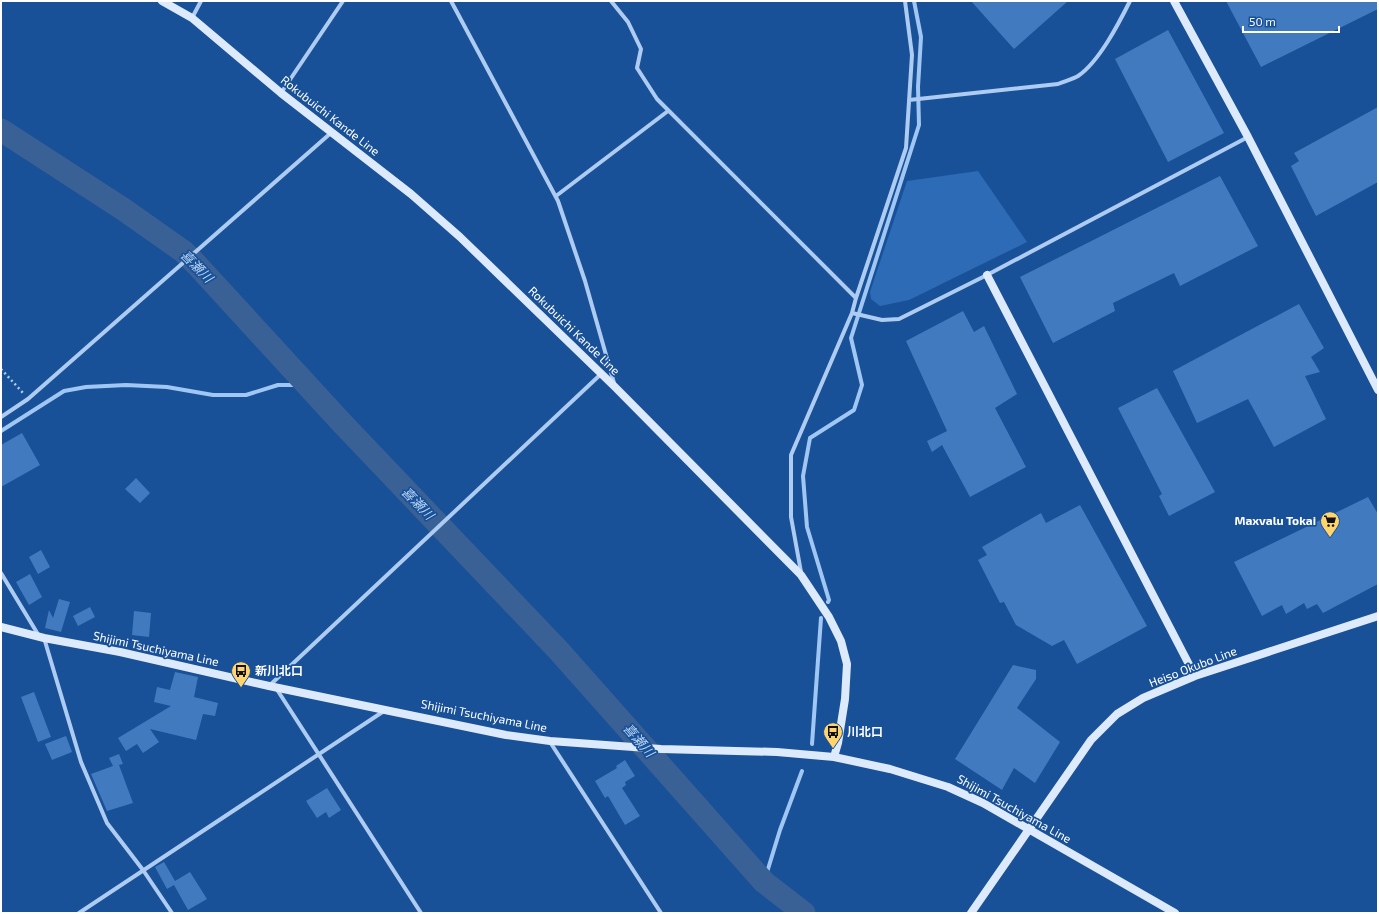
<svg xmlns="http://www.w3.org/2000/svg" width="1379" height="914" font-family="'Exo 2','Noto Sans JP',sans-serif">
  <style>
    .green { fill: #2d6bb6 }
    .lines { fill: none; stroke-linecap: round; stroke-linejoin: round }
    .stream { stroke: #a0c7f3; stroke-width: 4 }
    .river { stroke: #3a6195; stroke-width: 23 }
    .building { fill: #427abf }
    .path { stroke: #aeccf1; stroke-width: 2.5; stroke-dasharray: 2 3; stroke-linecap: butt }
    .street { stroke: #aeccf1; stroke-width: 4 }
    .secondary { stroke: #dceafc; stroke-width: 8 }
    .labels { text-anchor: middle; stroke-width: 3.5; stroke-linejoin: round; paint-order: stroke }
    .street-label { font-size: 12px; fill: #fff; stroke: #195198 }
    .poi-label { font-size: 12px; font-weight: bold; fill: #fff; stroke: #195198; text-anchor: start }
    .water-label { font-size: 13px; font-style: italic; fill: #bad6f7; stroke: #195198 }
  </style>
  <rect width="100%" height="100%" fill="#195198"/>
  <path class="green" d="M978 171 1027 242 909 300 880 306 871 299 870 292 907 181Z"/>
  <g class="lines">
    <path class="stream" d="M1 431 64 391 86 387 126 385 167 387 213 395H246L278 385H307
      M828 602 829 600 807 527 803 476 810 438 854 410 862 385 851 338 919 125 918 87 921 37 914 1
      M812 744 821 618
      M764 882 780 830 802 771"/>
    <path class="river" d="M1 130 123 209 184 252 196 264 341 422 559 651 764 882 804 913"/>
  </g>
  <path class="building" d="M971 1H1068L1014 49Z
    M1226 1H1378V9L1261 67Z
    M1168 30 1224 133 1168 162 1115 59Z
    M1378 107V182L1316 216 1291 166 1299 161 1294 153Z
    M1220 176 1258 246 1180 286 1174 273 1113 303 1115 311 1053 343 1020 277Z
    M1299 304 1324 348 1311 357 1320 372 1305 376 1326 419 1274 447 1248 399 1197 423 1173 371Z
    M963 311 974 332 984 326 1017 394 995 408 1026 467 970 497 942 445 932 452 927 441 947 431 906 341Z
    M1157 388 1215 492 1169 516 1159 496 1162 494 1118 408Z
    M22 433 40 465 1 487V445Z
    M136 478 150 493 140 503 125 489Z
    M1368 497 1378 514V584L1323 613 1317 604 1307 609 1304 603 1286 614 1282 605 1262 616 1234 562Z
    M1080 505 1147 626 1077 664 1064 640 1052 646 1016 625 1004 602 1000 603 978 560 987 555 982 547 1041 513 1046 523Z
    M41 550 50 567 38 574 29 557Z
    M30 574 42 597 29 605 16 582Z
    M59 599 70 602 61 632 45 628 49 610 53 618Z
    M90 607 95 617 78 626 73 616Z
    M134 611 151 613 149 637 132 635Z
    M1013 665 1036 670V679L1017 708 1060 742 1035 783 1014 768 1002 790 955 759Z
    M175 672 198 677 194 697 218 703 215 716 203 714 196 740 150 729 159 742 143 753 137 744 126 751 118 738 171 706 154 702 157 687 170 690Z
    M34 692 51 737 38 742 21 697Z
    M66 736 72 752 52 760 45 744Z
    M119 754 123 764 119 765 133 803 107 811 91 774 113 766 109 758Z
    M625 760 635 776 625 782 626 785 622 788 640 816 625 825 608 796 605 798 595 781 617 768 616 766Z
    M327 788 341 810 329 818 326 812 317 818 306 801Z
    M164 862 175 881 190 872 207 899 188 910 174 885 167 889 155 867Z"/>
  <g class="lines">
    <path class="path" d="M1 369 24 394"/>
    <path class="street" d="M451 1 558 201 585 281 614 383
      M611 1 628 22 641 49 637 68 657 99 856 298
      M192 18 201 1
      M281 93 343 1
      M909 100 1058 84C1065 81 1073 79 1078 76 1099 62 1119 23 1130 1
      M556 196 668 111
      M852 313 882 320 899 319 987 275 1248 137
      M1 417 28 399 332 132
      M801 572 791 517V455L852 313 856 298 906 148 912 55 905 1
      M1 573 39 636
      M44 638 81 762 107 823 143 870 172 913
      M269 686 601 374
      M276 688 421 913
      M550 742 661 913
      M79 913 384 711"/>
    <path class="secondary" d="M162 1 192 18 281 93 411 194 460 237 615 387 801 575 829 617 841 641 847 664 845 699 838 743 834 757
      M1174 1 1248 137 1378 390
      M987 275 1195 676
      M1 627 44 638 120 652 269 686 506 735 550 741 661 749 777 752 834 757 890 769 948 787 983 803 1175 913
      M971 913 1091 740 1117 714 1143 698 1195 676 1378 616"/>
  </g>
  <defs>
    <symbol id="supermarket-pin" viewBox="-11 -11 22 30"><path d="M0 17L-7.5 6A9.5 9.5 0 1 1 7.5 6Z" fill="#ffd46d" stroke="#195198"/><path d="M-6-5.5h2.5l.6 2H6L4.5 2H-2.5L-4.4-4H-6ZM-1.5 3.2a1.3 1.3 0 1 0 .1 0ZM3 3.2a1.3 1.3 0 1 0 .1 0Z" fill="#111"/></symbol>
    <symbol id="bus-pin" viewBox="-11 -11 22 30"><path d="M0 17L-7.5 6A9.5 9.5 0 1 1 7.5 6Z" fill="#ffd46d" stroke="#195198"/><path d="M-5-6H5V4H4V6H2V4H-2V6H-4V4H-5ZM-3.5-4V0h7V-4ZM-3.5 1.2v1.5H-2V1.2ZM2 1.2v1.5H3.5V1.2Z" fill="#111"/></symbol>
  </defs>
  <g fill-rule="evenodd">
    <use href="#supermarket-pin" x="1319" y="510" width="22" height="30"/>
    <use href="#bus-pin" x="230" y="660" width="22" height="30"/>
    <use href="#bus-pin" x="822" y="721" width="22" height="30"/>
  </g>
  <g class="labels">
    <g class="street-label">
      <text transform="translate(330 116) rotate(38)" y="4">Rokubuichi Kande Line</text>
      <text transform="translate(574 331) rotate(44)" y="4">Rokubuichi Kande Line</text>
      <text transform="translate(156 649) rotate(12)" y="4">Shijimi Tsuchiyama Line</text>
      <text transform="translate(1193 667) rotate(-21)" y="4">Heiso Okubo Line</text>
      <text transform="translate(484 716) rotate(11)" y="4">Shijimi Tsuchiyama Line</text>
      <text transform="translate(1014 809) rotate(29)" y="4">Shijimi Tsuchiyama Line</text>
    </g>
    <g class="poi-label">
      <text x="1316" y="525" text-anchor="end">Maxvalu Tokai</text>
      <text x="255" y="675">新川北口</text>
      <text x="847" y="736">川北口</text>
    </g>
    <g class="water-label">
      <text transform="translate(197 266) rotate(45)" y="5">喜瀬川</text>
      <text transform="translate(418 503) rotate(46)" y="5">喜瀬川</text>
      <text transform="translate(639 740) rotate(49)" y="5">喜瀬川</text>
    </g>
  </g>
  <rect width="1379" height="914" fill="none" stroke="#ffffff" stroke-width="4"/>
  <path d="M1243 26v6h96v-6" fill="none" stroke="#ffffff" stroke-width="2"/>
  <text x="1249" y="26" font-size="12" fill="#ffffff" stroke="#195198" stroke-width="3" paint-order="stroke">50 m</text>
</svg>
